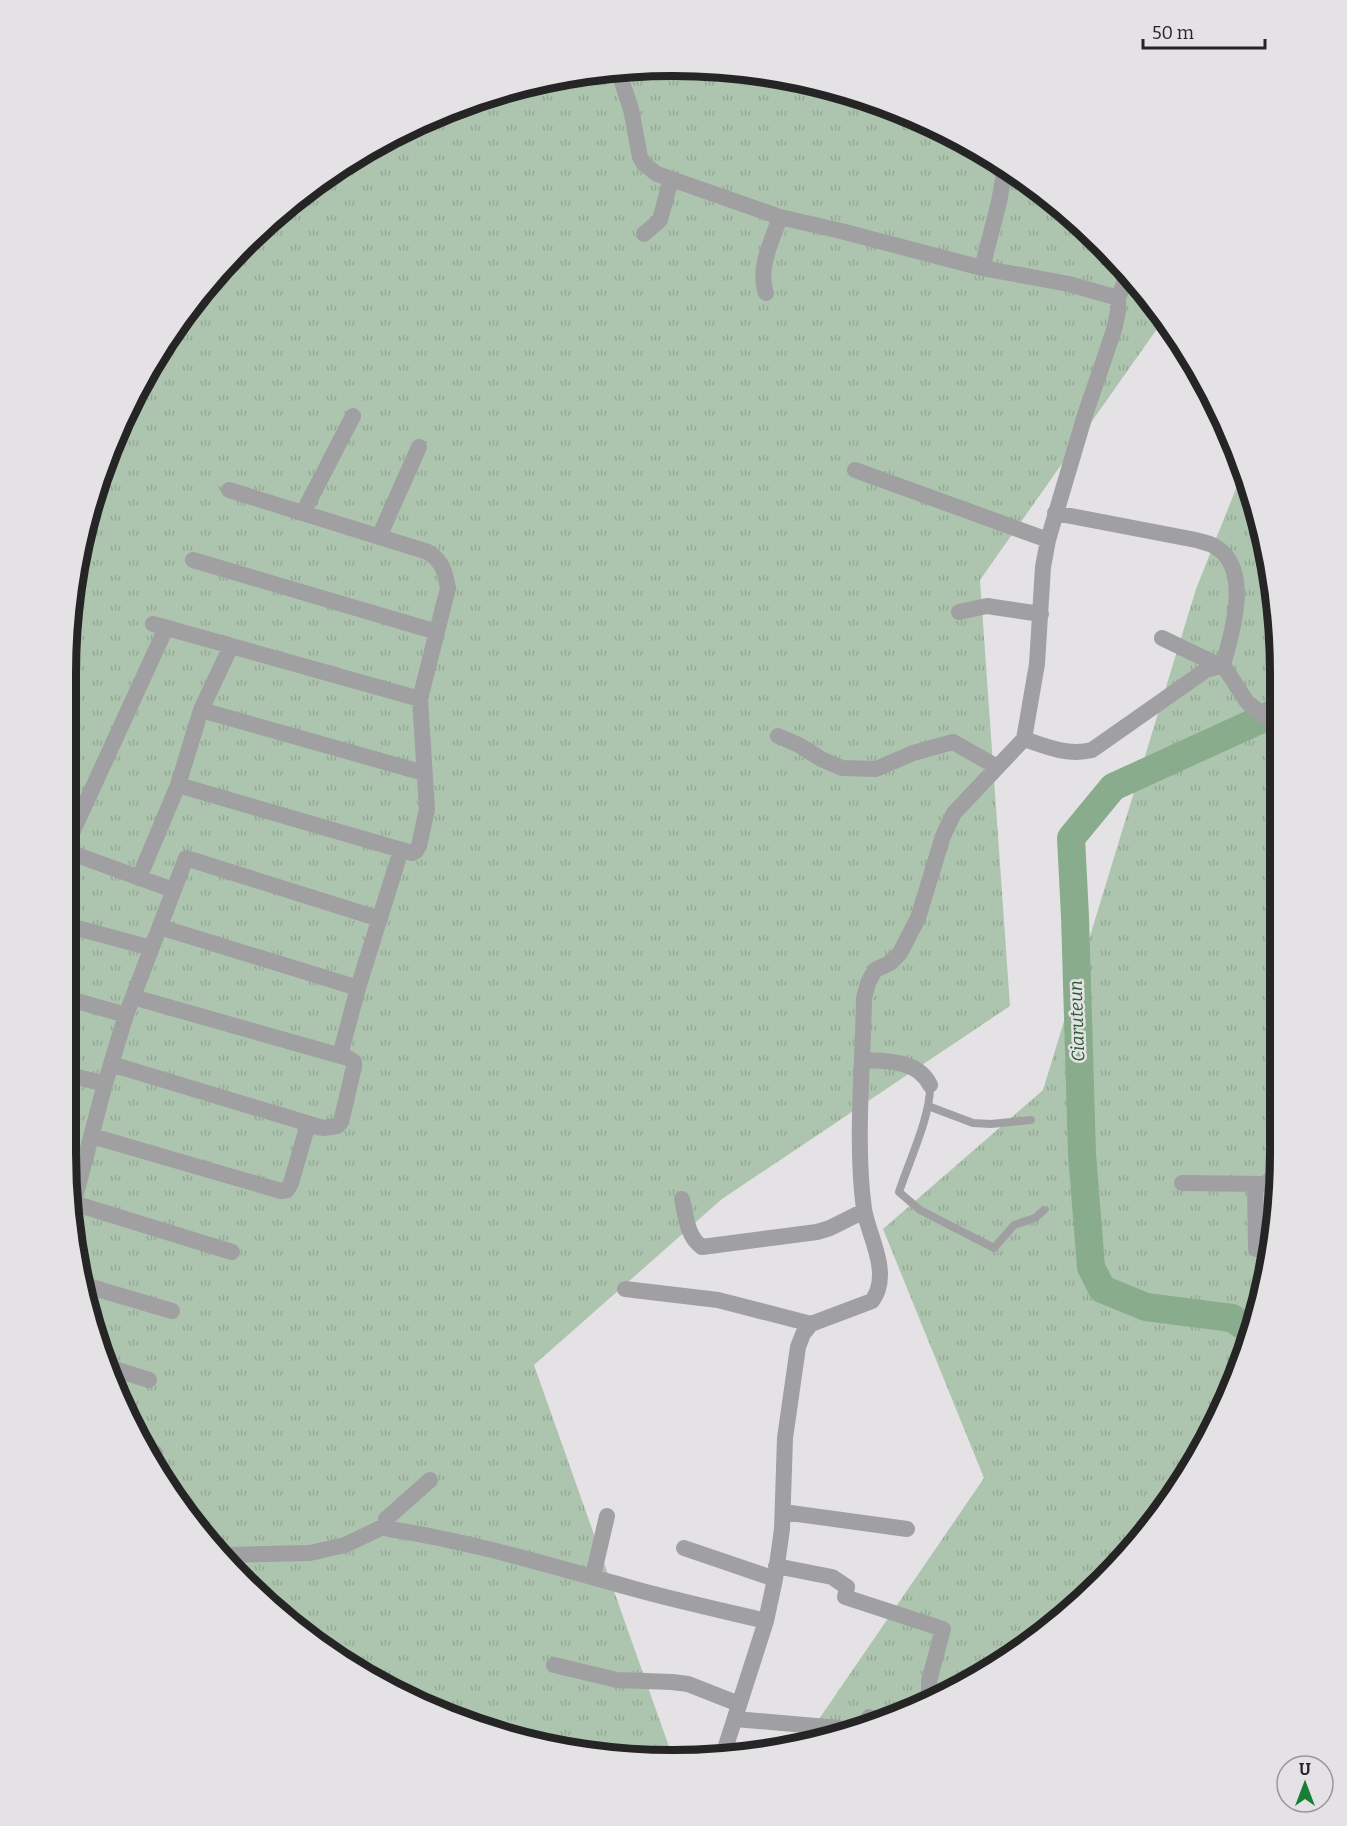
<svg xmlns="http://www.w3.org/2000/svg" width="1347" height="1826" font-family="Bitter,serif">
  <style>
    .grass { fill: url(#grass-tufts) }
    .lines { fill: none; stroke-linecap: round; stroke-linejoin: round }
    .river { stroke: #89ad8c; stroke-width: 28 }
    .service { stroke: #a09fa1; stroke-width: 8 }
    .minor { stroke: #a09fa1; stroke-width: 16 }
    .labels { text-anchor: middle; stroke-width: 5; stroke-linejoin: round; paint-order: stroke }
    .water-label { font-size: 18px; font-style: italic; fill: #285d31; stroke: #e4e2e5 }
    .rim { fill: none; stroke: #262526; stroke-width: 8 }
  </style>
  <defs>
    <pattern id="grass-tufts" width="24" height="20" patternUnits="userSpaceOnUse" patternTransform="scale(1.5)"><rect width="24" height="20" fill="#adc5af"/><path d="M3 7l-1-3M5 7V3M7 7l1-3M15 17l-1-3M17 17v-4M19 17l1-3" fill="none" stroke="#95a996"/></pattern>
  </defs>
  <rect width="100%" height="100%" fill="#e4e2e5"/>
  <path class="grass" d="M633 67 752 71 868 98 977 147 1074 217 1155 303 1164 319 980 580 1010 1006 722 1199 534 1365 672 1755H594L479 1728 405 1697 273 1609 168 1490 129 1421 87 1310 66 1152V673L87 517 112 441 135 398 195 301 217 273 303 192 405 129 516 87Z
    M1243 471 1276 594 1280 1193 1249 1347 1200 1456 1130 1553 1044 1634 906 1714 804 1741 984 1478 883 1229 1043 1090 1196 589Z"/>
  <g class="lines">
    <path class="river" d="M1252 1332 1232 1318 1146 1307 1102 1289 1091 1267 1082 1154 1075 916 1071 838 1113 787 1277 712"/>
    <path class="service" d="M930 1085C931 1116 909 1161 899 1192L920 1210 994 1248 1014 1225 1035 1218 1044 1210
      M928 1106 973 1123 991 1124 1031 1120"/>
    <path class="minor" d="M618 70 631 109 640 157 644 164 657 174 780 217 841 231 982 268 1069 284 1118 298V311L1114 330 1085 415 1048 540 1043 567 1037 664 1024 739 954 813 943 836 918 918 900 953 890 963 875 970 868 983 864 998C863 1065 855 1143 864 1209 868 1233 886 1264 878 1289 877 1293 874 1298 872 1301L811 1324 803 1334 798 1347 785 1438 782 1529 775 1579 766 1621 723 1755
      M644 234 660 220 671 179
      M982 268 999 202 1005 168
      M766 293C757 269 772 241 780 217
      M1118 298 1128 274
      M855 470 1048 540
      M303 513 353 416
      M1055 513 1196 540C1202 542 1209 543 1214 546 1253 567 1232 633 1223 665
      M379 537 419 447
      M193 560 437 632
      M959 612 987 606 1041 614
      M153 624 420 699
      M1162 638 1218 665
      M201 710 424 773
      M778 736 799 745 821 759 842 768 876 769 913 753 953 742 997 767
      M1024 739C1047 747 1068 756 1092 750L1206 670 1223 665 1247 702 1277 726
      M178 785 412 853 416 851 419 846 427 809 420 699 448 588C445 572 443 562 428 552L229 490
      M66 846 166 628
      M66 851 173 890
      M139 878 178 785 201 710 231 646
      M66 925 151 948
      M160 927 358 988
      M66 998 126 1015
      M340 1055 358 988 401 850
      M863 1060C887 1061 918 1060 930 1085
      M111 1064 323 1128 337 1126 341 1122 354 1067V1062L348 1058 133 997
      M66 1074 105 1084
      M92 1136 281 1191 287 1190 291 1183 308 1124
      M66 1151 86 1157
      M1182 1183 1264 1184 1280 1173
      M1255 1184 1256 1249
      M682 1199C686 1216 687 1237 702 1247L817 1232 830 1228 864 1211
      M73 1203 232 1252
      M73 1205 105 1084 126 1015 186 858 380 919
      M84 1285 172 1311
      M625 1289 718 1300 811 1324
      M108 1367 149 1380
      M146 1450 155 1453
      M430 1480 386 1519 389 1529C475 1542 558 1568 642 1591 683 1602 724 1611 766 1621
      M783 1512 907 1529
      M684 1548 775 1579
      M225 1555 310 1553 345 1545 387 1525
      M776 1566 832 1577 847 1587 845 1597 943 1629 929 1681V1701
      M593 1576 607 1516
      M554 1665 617 1680 672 1682 688 1684 739 1704
      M869 1717 881 1720
      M735 1719 839 1728"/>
  </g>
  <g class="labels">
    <g class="water-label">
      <text transform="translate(1077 1021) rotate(-92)" y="6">Ciaruteun</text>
    </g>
  </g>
  <path d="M0 0H1347V1826H0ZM673 76H673A597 597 0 0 1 1270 673V1153A597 597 0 0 1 673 1750H673A597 597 0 0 1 76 1153V673A597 597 0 0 1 673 76Z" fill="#e4e2e5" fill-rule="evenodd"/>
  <path class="rim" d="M673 76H673A597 597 0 0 1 1270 673V1153A597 597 0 0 1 673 1750H673A597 597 0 0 1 76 1153V673A597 597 0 0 1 673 76Z"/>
  <g transform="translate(1305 1784)"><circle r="28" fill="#e4e2e5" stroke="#989699" stroke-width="1.5"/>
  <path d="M0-4.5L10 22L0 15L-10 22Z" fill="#177f33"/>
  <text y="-9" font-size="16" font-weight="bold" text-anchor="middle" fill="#262526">U</text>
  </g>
  <path d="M1143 39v9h122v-9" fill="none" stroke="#262526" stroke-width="3"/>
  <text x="1152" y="39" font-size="18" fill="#262526" stroke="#e4e2e5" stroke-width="4.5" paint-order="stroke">50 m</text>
</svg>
